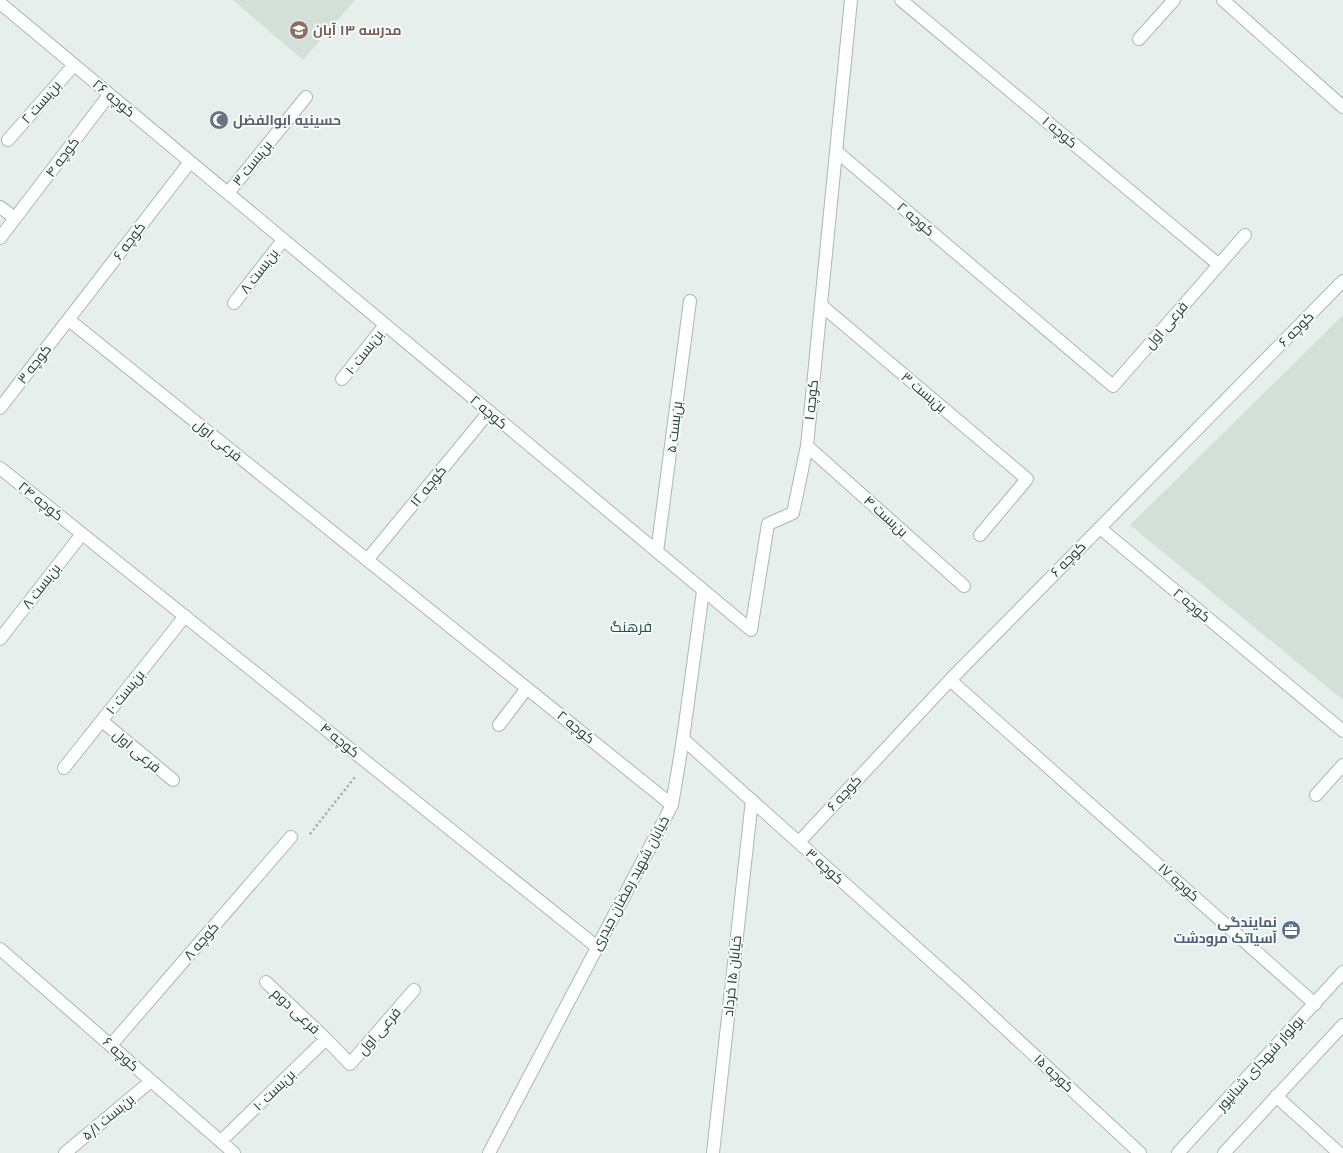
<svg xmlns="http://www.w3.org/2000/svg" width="1343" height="1153" font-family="'Golos Text',Cairo,sans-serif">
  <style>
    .built { fill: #d4dfda }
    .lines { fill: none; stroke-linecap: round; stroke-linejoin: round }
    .street-casing { stroke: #a8b8b2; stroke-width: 14 }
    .secondary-casing { stroke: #a4bbb3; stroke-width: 14 }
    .path { stroke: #86b3a5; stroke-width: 2.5; stroke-dasharray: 2 3; stroke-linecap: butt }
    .street { stroke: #fff; stroke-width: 12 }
    .secondary { stroke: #fff; stroke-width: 12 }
    .labels { text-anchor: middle; stroke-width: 4; stroke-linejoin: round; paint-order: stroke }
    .education-label { font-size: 14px; font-weight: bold; fill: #785e54; stroke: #f7fbf9; text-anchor: start }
    .street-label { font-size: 14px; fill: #24423a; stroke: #f7fbf9 }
    .worship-label { font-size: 14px; font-weight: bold; fill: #5b616d; stroke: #f7fbf9; text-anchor: start }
    .service-label { font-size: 14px; font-weight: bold; fill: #4e5e75; stroke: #f7fbf9; text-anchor: end }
    .neighbourhood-label { font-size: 15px; fill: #1f5548; stroke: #f7fbf9 }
  </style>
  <rect width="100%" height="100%" fill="#e6efeb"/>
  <path class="built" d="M233 0H355L303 60Z
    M1343 315V700L1130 525Z"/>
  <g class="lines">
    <defs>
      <path id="street" d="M901 0 1219 265
        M1223 0 1343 107
        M0 3 751 630
        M1139 39 1174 0
        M8 140 74 65
        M836 151 1113 386 1245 235
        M228 193 306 97
        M0 207 15 218
        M0 238 109 95
        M234 303 283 240
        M821 305 1027 479 980 535
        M69 320 672 805
        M342 379 385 325
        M0 408 190 162
        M807 446 964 586
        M0 468 597 947
        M1100 528 1343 731
        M657 552 690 301
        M367 560 489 412
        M751 630 768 524 793 513 807 446 851 0
        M0 639 82 534
        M950 680 1315 1004
        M102 721 173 780
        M499 725 527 688
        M683 739 967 993 1140 1153
        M64 768 185 616
        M1316 795 1343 765
        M799 842 950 680 1343 281
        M0 949 234 1153
        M266 982 326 1039 350 1064 414 990
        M111 1045 291 837
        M1276 1096 1339 1153
        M221 1141 326 1039
        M65 1153 151 1081
        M489 1153 672 805 683 739 703 591
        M713 1153 752 800"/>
      <path id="secondary" d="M1178 1153 1343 972
        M1224 1153 1343 1025"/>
    </defs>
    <use href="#street" class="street-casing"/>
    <use href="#secondary" class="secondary-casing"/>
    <path class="path" d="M310 834 355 777"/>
    <use href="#street" class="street"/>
    <use href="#secondary" class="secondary"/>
  </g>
  <defs>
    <symbol id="school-disc" viewBox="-11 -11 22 22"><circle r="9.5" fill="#8d6e63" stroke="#f7fbf9"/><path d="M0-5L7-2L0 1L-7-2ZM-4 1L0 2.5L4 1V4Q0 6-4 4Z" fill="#fff"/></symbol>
    <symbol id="mosque-disc" viewBox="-11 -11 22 22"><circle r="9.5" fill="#6b7280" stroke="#f7fbf9"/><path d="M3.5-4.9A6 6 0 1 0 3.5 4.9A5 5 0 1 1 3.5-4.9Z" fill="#fff"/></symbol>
    <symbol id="office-disc" viewBox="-11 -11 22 22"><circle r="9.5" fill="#5c6f8a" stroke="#f7fbf9"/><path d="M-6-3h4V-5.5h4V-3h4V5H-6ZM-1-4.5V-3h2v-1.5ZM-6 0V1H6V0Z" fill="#fff"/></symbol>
  </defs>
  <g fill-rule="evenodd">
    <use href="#school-disc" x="288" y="19" width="22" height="22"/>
    <use href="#mosque-disc" x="208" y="109" width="22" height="22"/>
    <use href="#office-disc" x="1280" y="919" width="22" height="22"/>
  </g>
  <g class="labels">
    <g class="education-label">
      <text x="313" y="35">مدرسه ۱۳ آبان</text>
    </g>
    <g class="street-label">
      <text transform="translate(114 98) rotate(40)" y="5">کوچه ۲۶</text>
      <text transform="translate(41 102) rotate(-49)" y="5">بن‌بست ۲</text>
      <text transform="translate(1060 132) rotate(40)" y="5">کوچه ۱</text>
      <text transform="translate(62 157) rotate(-53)" y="5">کوچه ۴</text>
      <text transform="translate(252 163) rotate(-51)" y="5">بن‌بست ۳</text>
      <text transform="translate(916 219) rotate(40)" y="5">کوچه ۲</text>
      <text transform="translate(129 241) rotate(-53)" y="5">کوچه ۶</text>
      <text transform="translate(259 271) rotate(-52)" y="5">بن‌بست ۸</text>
      <text transform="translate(1166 325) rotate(-49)" y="5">فرعی اول</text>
      <text transform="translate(1296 329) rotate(-45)" y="5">کوچه ۶</text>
      <text transform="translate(364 352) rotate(-52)" y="5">بن‌بست ۱۰</text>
      <text transform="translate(34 364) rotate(-52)" y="5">کوچه ۳</text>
      <text transform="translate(924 392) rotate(40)" y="5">بن‌بست ۳</text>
      <text transform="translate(811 400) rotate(-84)" y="5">کوچه ۱</text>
      <text transform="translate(489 412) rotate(40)" y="5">کوچه ۲</text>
      <text transform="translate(674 427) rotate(-83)" y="5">بن‌بست ۵</text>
      <text transform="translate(218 440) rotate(39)" y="5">فرعی اول</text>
      <text transform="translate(428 486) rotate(-51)" y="5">کوچه ۱۲</text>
      <text transform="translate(41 501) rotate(39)" y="5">کوچه ۲۴</text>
      <text transform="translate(886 516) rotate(42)" y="5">بن‌بست ۴</text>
      <text transform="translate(1068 559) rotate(-45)" y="5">کوچه ۶</text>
      <text transform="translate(41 586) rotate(-52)" y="5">بن‌بست ۸</text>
      <text transform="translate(1192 605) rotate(40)" y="5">کوچه ۲</text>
      <text transform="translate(125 692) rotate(-51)" y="5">بن‌بست ۱۰</text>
      <text transform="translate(576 727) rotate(39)" y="5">کوچه ۲</text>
      <text transform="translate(340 740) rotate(39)" y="5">کوچه ۴</text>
      <text transform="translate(137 751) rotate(40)" y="5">فرعی اول</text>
      <text transform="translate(844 793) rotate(-47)" y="5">کوچه ۶</text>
      <text transform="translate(825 866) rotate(42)" y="5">کوچه ۳</text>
      <text transform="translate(1179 882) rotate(42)" y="5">کوچه ۱۷</text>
      <text transform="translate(630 883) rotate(-62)" y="5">خیابان شهید رمضان حیدری</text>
      <text transform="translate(201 941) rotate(-49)" y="5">کوچه ۸</text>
      <text transform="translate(732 976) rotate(-84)" y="5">خیابان ۱۵ خرداد</text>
      <text transform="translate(296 1011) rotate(43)" y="5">فرعی دوم</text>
      <text transform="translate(379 1031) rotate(-49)" y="5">فرعی اول</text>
      <text transform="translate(121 1054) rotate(42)" y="5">کوچه ۶</text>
      <text transform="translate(1260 1063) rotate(-48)" y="5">بولوار شهدای شبانپور</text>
      <text transform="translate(1054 1073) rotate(43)" y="5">کوچه ۱۵</text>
      <text transform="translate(274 1090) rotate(-44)" y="5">بن‌بست ۱۰</text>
      <text transform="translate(108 1117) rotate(-40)" y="5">بن‌بست ۵/۱</text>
    </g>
    <g class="worship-label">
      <text x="233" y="125">حسینیه ابوالفضل</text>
    </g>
    <g class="service-label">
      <text x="1277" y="927">نمایندگی<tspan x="1277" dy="16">آسیاتک مرودشت</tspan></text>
    </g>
    <g class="neighbourhood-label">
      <text x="631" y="632">فرهنگ</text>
    </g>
  </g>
</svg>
